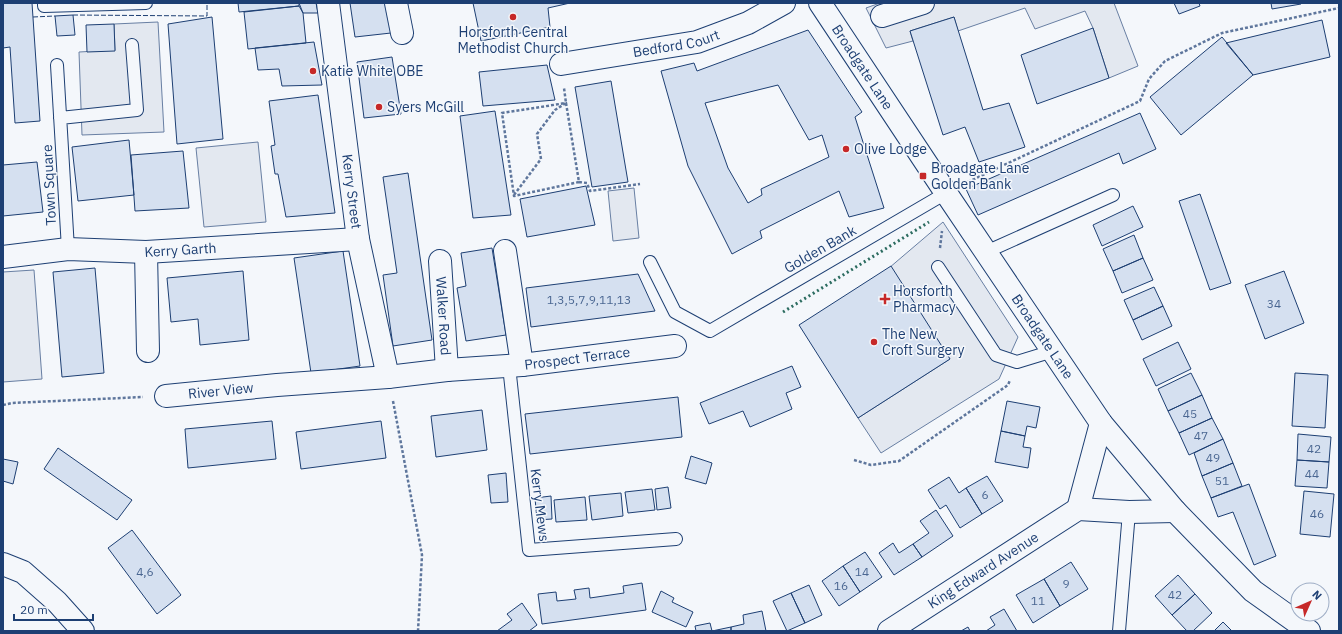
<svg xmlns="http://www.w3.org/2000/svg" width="1342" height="634" font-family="'IBM Plex Sans',sans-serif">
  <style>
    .parking { fill: #e3e8f0; stroke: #687fa3 }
    .building { fill: #d5e0f0; stroke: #1d3f73; fill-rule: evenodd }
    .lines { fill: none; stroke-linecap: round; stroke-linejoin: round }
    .service-casing { stroke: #1d3f73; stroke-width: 14 }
    .minor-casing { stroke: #1d3f73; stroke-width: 24 }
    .path { stroke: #5e769c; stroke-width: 2.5; stroke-dasharray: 3 2; stroke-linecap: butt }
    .service { stroke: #f4f7fb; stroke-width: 12 }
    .minor { stroke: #f4f7fb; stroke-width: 22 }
    .hedge { stroke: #2c6c60; stroke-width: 3; stroke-dasharray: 2 3; stroke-linecap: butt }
    .fence { stroke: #1d3f73; stroke-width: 1; stroke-dasharray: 5 2; stroke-linecap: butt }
    .poi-dot { fill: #c62828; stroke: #f4f7fb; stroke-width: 1.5 }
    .labels { text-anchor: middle; stroke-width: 3; stroke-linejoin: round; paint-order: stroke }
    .number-label { font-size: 12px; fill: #4b6792 }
    .poi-label { font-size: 14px; fill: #1d3f73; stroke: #f4f7fb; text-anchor: start }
    .street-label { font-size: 14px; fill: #1d3f73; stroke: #f4f7fb }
  </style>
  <rect width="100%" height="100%" fill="#f4f7fb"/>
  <path class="parking" d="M880 3H1114L1138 66 1109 78 1093 28 1085 11 1035 29 1025 8 958 31 954 17 910 31 913 41 886 48 866 8Z
    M158 22 164 132 82 135 79 52 115 50 114 24Z
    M258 142 266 222 204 227 196 148Z
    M634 188 639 238 613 241 608 191Z
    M943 222 1018 337 999 379 881 453 858 418 950 359 889 268Z
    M34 270 42 379 3 382V272Z"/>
  <path class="building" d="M3 3H32L40 121 15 123 10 47 3 48Z
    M238 3H299V6L239 12Z
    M299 3H316L318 13H303Z
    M350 3H387L391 33 355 37Z
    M473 3H570L548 8 550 27 481 41Z
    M1174 3H1199L1200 6 1179 14Z
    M1271 3H1301V4L1272 9Z
    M299 6 303 13 306 43 248 49 244 12Z
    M73 15 75 35 57 36 55 16Z
    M212 17 223 139 177 144 168 24Z
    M954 17 983 110 1009 103 1025 147 979 162 965 127 943 135 910 31Z
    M1322 20 1330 57 1253 75 1226 43Z
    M114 24 115 51 87 52 86 25Z
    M1093 28 1109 78 1037 104 1021 55Z
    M808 30 862 112 855 117 884 208 849 217 839 191 760 231 762 238 732 254 688 166 661 71 694 63 697 71ZM778 85 809 140 822 135 829 157 761 189 762 195 748 203 728 168 705 103Z
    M1222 37 1253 75 1181 135 1150 97Z
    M314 42 322 85 282 86 279 69 258 70 255 48Z
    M392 57 401 114 364 118 357 62Z
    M547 65 555 100 483 106 479 72Z
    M611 81 628 182 592 187 575 87Z
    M318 95 335 213 286 217 278 174H275L271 146 275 145 269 101Z
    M495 111 511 215 473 218 460 116Z
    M1140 113 1156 149 1123 164 1119 153 978 215 966 189Z
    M129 140 134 195 78 201 72 147Z
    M183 151 189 208 135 211 131 155Z
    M37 162 43 212 3 216V165Z
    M408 173 432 340 393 346 383 275 397 273 383 177Z
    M586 186 595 225 527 237 520 199Z
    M1200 194 1231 283 1210 290 1179 201Z
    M1133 206 1143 227 1102 246 1093 225Z
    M1134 235 1143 258 1113 271 1103 249Z
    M492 248 506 335 466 341 457 288 466 286 461 253Z
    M343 251 360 366 311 373 294 258Z
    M1143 258 1153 280 1122 293 1113 271Z
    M891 266 950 359 858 418 799 325Z
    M95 268 104 373 62 377 53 272Z
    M243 271 249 340 200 345 198 319 171 322 167 278Z
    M1284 271 1304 323 1265 339 1245 285Z
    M638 274 655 311 531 327 526 288Z
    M1154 287 1163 306 1133 320 1124 300Z
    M1163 306 1172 326 1142 340 1133 320Z
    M1178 342 1191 369 1156 386 1143 359Z
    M792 366 801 387 786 393 792 409 750 427 743 411 709 424 700 403Z
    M1191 373 1202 395 1168 411 1158 389Z
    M1295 373 1328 375 1325 428 1292 426Z
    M1202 395 1212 418 1179 433 1168 411Z
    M678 397 682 437 530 454 525 414Z
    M1007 401 1040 407 1036 428 1027 426 1025 436 1001 431Z
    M482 410 487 450 436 457 431 416Z
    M1212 418 1223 439 1189 455 1179 433Z
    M272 421 276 459 188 468 185 429Z
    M381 421 386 458 301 469 296 432Z
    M1001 431 1025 436 1023 447 1031 448 1028 468 995 462Z
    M1298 434 1331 437 1329 462 1297 460Z
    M1223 439 1233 463 1202 476 1194 453Z
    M58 448 132 500 117 520 44 469Z
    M691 456 712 463 706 484 685 478Z
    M3 459 18 462 13 484 3 481Z
    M1297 460 1329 462 1327 488 1295 486Z
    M1233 463 1242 486 1211 498 1202 476Z
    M506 473 508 502 491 503 488 475Z
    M987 476 1003 501 982 514 966 488Z
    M949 477 959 493 966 488 982 514 960 528 946 505 940 509 928 490Z
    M1249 484 1276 556 1254 565 1233 512 1218 517 1211 498Z
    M668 487 671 508 657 510 655 489Z
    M652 489 655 510 628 513 625 492Z
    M1304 491 1334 494 1330 537 1300 534Z
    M621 493 623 516 592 520 589 496Z
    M551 496 552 519 537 520 535 498Z
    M585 497 587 520 556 522 554 500Z
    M936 510 953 536 922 557 913 544 929 533 920 521Z
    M132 530 181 595 157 614 108 548Z
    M893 543 899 553 913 544 922 557 894 575 879 553Z
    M865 552 882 577 860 592 843 566Z
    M1071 562 1088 589 1060 606 1044 579Z
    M843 566 860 592 839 606 822 581Z
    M1178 575 1195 594 1172 615 1155 596Z
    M1044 579 1060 606 1033 623 1016 595Z
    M642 583 646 610 542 624 538 594 556 592 557 601 576 599 574 590 589 588 590 598 624 593 623 586Z
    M809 585 822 615 805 623 791 593Z
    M661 591 674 598 672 602 693 612 686 627 652 612Z
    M791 593 805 623 787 631 773 601Z
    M1195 594 1212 613 1193 631H1187L1172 615Z
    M522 603 537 625 529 631H497L512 620 507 614Z
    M1004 609 1017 631H986L995 625 990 617Z
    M762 611 766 631H731V627L744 624 743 615Z
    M1223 622 1232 631H1214Z
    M710 623 712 631 731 627V631H696L695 626Z
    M968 627 970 631H961Z"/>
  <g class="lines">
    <defs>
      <path id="service" d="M44 3V6L146 3
        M57 65 68 249
        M60 118 137 110 132 45
        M986 252 1113 195
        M650 262 675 312 710 331 946 193
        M938 267 996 355 1017 362 1053 351
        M509 366 529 550 676 539
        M1119 631 1129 512"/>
      <g id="minor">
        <path id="s1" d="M328 3 358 239 388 377"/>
        <path d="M396 3 402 33"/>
        <path id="s2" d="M820 3 946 193 1101 423 1175 511 1253 591 1309 631"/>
        <path d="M882 16 923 3"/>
        <path id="s3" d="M561 64 697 42 748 23 784 3"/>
        <path d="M505 251 522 365"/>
        <path d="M146 252 148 351"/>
        <path id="s4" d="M3 257 68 249 146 252 358 239"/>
        <path id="s5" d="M440 261 447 370"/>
        <path id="s6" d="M166 396 277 385 388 377 447 370 522 365 675 346"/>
        <path d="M1078 509 1101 423"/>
        <path d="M3 564 23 572 57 602 83 631"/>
        <path id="s7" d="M889 631 1078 509 1129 512 1175 511"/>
      </g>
    </defs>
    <use href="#service" class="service-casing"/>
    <use href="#minor" class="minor-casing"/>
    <path class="path" d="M566 103 579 182 514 196 502 113Z
      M579 182 587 183 590 191 640 184
      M968 182 1140 101 1149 79 1165 61 1222 33 1339 8
      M514 195 541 159 537 134 555 110 566 103 564 88
      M940 248 942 231
      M393 401 422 555 418 631
      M3 405 12 403 143 397
      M854 460 871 465 899 461 1008 385 1010 380"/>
    <use href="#service" class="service"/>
    <use href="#minor" class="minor"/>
    <path class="hedge" d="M783 312 929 222"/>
    <path class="fence" d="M73 15 207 16V3
      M33 17 55 16"/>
  </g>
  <g class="poi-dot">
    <circle cx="513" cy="17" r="4"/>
    <circle cx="313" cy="71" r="4"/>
    <circle cx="379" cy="107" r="4"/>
    <circle cx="846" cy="149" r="4"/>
    <rect x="919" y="172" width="8" height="8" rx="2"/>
    <path d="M883 293h4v4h4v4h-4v4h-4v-4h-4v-4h4z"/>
    <circle cx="874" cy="342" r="4"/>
  </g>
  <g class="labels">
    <g class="number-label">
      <text x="589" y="304">1,3,5,7,9,11,13</text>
      <text x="1274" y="308">34</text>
      <text x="1190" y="418">45</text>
      <text x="1201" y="440">47</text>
      <text x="1314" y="453">42</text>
      <text x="1213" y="462">49</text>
      <text x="1312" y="478">44</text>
      <text x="1222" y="485">51</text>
      <text x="985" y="499">6</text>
      <text x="1317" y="518">46</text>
      <text x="145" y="576">4,6</text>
      <text x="862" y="576">14</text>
      <text x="1066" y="588">9</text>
      <text x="841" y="590">16</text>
      <text x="1175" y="599">42</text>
      <text x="1038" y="605">11</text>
    </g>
    <g class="poi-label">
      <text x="513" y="37" text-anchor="middle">Horsforth Central<tspan x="513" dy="16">Methodist Church</tspan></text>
      <text x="321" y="76">Katie White OBE</text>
      <text x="387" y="112">Syers McGill</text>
      <text x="854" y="154">Olive Lodge</text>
      <text x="931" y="173">Broadgate Lane<tspan x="931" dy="16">Golden Bank</tspan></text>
      <text x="893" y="296">Horsforth<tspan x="893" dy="16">Pharmacy</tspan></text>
      <text x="882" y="339">The New<tspan x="882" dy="16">Croft Surgery</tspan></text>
    </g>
    <g class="street-label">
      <text dy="5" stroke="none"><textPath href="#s3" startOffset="117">Bedford Court</textPath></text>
      <text dy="5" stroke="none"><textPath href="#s2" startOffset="77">Broadgate Lane</textPath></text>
      <text transform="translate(49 185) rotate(-93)" y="5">Town Square</text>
      <text dy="5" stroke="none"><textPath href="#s1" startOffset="190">Kerry Street</textPath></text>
      <text dy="5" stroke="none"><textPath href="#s4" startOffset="178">Kerry Garth</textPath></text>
      <text transform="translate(820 249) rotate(-30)" y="5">Golden Bank</text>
      <text dy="5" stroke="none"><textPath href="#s5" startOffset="55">Walker Road</textPath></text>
      <text dy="5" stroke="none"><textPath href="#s2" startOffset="401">Broadgate Lane</textPath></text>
      <text dy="5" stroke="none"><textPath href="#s6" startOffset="413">Prospect Terrace</textPath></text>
      <text dy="5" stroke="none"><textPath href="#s6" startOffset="55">River View</textPath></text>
      <text transform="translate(540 505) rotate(83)" y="5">Kerry Mews</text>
      <text dy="5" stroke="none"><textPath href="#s7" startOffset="112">King Edward Avenue</textPath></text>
    </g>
  </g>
  <rect width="1342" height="634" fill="none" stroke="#1d3f73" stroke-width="8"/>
  <g transform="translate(1310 602) rotate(45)"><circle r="19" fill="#f4f7fb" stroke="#9eadc5"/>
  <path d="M0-3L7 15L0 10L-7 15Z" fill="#c62828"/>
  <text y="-6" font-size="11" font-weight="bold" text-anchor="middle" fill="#1d3f73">N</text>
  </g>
  <path d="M14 614v6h79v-6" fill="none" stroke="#1d3f73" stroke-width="2"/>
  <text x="20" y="614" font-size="12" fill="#1d3f73" stroke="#f4f7fb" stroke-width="3" paint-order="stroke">20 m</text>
</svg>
